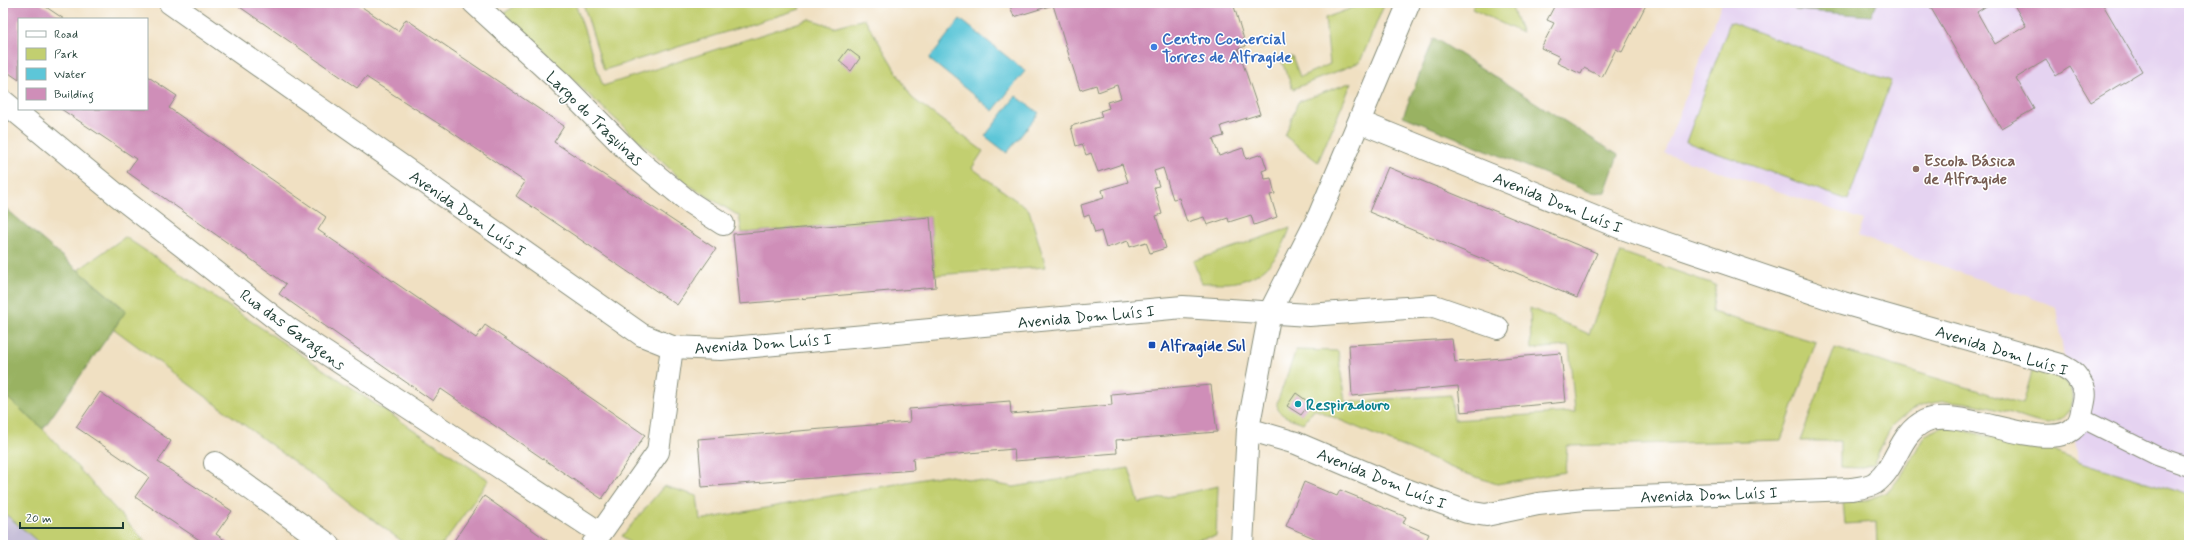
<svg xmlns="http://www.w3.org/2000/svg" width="2192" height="548" font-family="Mynerve,sans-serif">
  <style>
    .built { fill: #e5d3f1 }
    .industrial { fill: #c7c0d9 }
    .green { fill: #c2cf70; stroke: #708652 }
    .forest { fill: #99b262; stroke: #5c784b }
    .water { fill: #5dc6d8; stroke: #3e8286 }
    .building { fill: #cf8eb8 }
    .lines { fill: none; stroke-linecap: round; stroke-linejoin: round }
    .service-casing { stroke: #888e7b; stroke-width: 20 }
    .minor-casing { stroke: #888e7b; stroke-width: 24 }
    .service { stroke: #fff; stroke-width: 18 }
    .minor { stroke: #fff; stroke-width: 22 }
    .shop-dot { fill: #3f7fe0; stroke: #fff; stroke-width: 1.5 }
    .education-dot { fill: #8d6e63; stroke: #fff; stroke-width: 1.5 }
    .transit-dot { fill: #1a4fb4; stroke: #fff; stroke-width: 1.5 }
    .culture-dot { fill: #0f9aa8; stroke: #fff; stroke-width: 1.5 }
    .labels { text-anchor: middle; stroke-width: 3; stroke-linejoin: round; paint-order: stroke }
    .shop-label { font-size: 16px; font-weight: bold; fill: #366cbe; stroke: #fff; text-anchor: start }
    .street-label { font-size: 16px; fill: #1f3d34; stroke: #fff }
    .education-label { font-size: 16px; font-weight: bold; fill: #785e54; stroke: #fff; text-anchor: start }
    .transit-label { font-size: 16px; font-weight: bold; fill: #164399; stroke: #fff; text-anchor: start }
    .culture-label { font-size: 16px; font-weight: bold; fill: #0d838f; stroke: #fff; text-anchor: start }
  </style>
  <rect width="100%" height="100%" fill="#fff"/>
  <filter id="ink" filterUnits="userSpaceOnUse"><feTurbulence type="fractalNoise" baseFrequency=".025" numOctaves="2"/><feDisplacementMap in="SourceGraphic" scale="8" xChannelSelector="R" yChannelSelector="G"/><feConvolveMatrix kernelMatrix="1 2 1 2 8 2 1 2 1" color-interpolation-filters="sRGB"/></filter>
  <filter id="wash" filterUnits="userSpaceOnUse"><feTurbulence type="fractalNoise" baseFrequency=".012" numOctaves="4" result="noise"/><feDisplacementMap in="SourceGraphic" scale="16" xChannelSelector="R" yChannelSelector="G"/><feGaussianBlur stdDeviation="0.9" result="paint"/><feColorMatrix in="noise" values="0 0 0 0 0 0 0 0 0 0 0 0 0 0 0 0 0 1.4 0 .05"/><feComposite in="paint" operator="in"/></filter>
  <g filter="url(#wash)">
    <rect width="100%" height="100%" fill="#f0e0c2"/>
    <path class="built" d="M1722 3H2189V495L2078 461 2057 307 1858 236 1864 220 1664 153Z"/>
    <path class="industrial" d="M3 512 42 545H3Z"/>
    <path class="green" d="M520 3H575L603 86 810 19 833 27 865 19 912 98 983 151 972 168 1029 210 1046 267 935 275 930 217 742 233 739 216 684 182 588 94 504 13Z
      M583 3H798L800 9 604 70Z
      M1366 3H1385L1360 62 1293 89 1281 60 1292 56 1300 77 1330 64 1325 18Z
      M1475 3H1510L1522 33 1472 9Z
      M1730 22 1891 81 1848 200 1686 142Z
      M1352 82 1318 162 1285 136 1298 102Z
      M1290 228C1281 255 1266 276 1236 282 1226 284 1213 282 1202 283L1193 261Z
      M125 237 489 480 442 545H407L114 329 126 310 78 270Z
      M1621 252 1716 285 1712 312 1816 342 1781 440 1567 446 1565 472 1497 484 1459 471 1314 409 1303 423C1291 418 1277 417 1277 403L1296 350 1338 351 1345 402 1451 395 1454 420 1575 412 1569 346 1531 349 1530 308 1589 334Z
      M1835 348 2023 404 2033 368C2044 372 2059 374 2067 383 2080 398 2067 422 2048 424 2039 424 2019 416 2010 413 1970 402 1928 390 1895 423 1887 431 1879 453 1873 464L1859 468 1840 467V441H1800Z
      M3 394 43 429 148 545H42L3 512Z
      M1943 426 2055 451 2078 461 2189 495V545H1877L1876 522 1845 524 1843 501 1867 500 1889 491 1903 473 1925 435Z
      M1129 468 1139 503 1218 486 1216 536 1168 545H632L622 536 664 486 697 496 700 520 945 475 1014 487Z"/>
    <path class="forest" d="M1791 3H1877L1871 16 1795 10Z
      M1434 38 1618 155 1605 192 1592 193 1403 116Z
      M3 206 126 311 43 429 3 394Z"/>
    <path class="water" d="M960 19 1025 71 993 111 929 59Z
      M1016 96 1039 113 1007 153 985 136Z"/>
    <g id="blocks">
      <path class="building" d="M8 3H40L64 19H19V80L3 69V10Z
        M234 3H356L398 31 406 19 564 126 554 142 716 249 677 305 516 196 525 182 447 129 366 77 357 88Z
        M1009 3H1233L1246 46 1238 49 1260 114 1221 126 1224 136 1213 139 1219 156 1243 148 1246 159 1262 154 1267 169 1262 171 1265 179 1271 178 1275 194 1270 195 1277 217 1254 225 1251 215 1229 222 1228 218 1207 225 1204 217 1187 222 1179 198 1173 199 1163 168 1154 171 1159 186 1154 187 1162 214 1156 216 1166 248 1150 253 1146 242 1130 247 1128 241 1106 248 1101 231 1095 233 1089 215 1084 217 1081 205 1104 198 1102 190 1128 182 1122 164 1098 172 1091 153 1086 155 1082 144 1076 146 1071 126 1102 117 1100 111 1109 108 1107 102 1121 98 1117 85 1098 92 1096 85 1080 90 1053 5 1014 17Z
        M1556 3H1647L1622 52 1616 49 1602 77 1584 68 1581 74 1557 63 1560 57 1541 48 1554 23 1547 20Z
        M1928 3H1991L1977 12 1995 44 2026 26 2013 3H2102L2142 71 2091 102 2070 67 2056 76 2046 60 2016 78 2034 109 2001 128Z
        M848 49 860 58 851 71 839 61Z
        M147 76 177 96 169 108 326 217 318 230 476 338 485 325 645 435 602 499 441 389 433 401 279 294 286 284 127 172 136 159 61 109H147Z
        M1388 167 1597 253 1577 298 1369 212Z
        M930 217 936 287 740 304 733 234Z
        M1452 339 1455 362 1561 353 1566 402 1461 412 1458 386 1352 396 1349 345Z
        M1211 385 1217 432 1116 440 1117 453 1015 461 1014 449 913 458 914 470 702 487 698 439 910 422 909 409 1010 401 1011 414 1112 405 1111 394Z
        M100 392 171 441 158 462 232 511 216 534 232 545H207L135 497 149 477 76 427Z
        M1296 393 1310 403 1301 415 1287 406Z
        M1304 482 1337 496 1340 490 1406 517 1403 523 1429 534 1424 545H1330L1286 526Z
        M484 496 554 545H451Z"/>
    </g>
  </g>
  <g filter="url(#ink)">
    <use href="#blocks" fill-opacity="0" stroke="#888e7b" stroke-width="1"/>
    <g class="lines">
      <defs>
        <path id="service" d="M2081 418 2157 456 2189 467"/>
        <path id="minor" d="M170 3 642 335 672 347 721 349 1183 307 1309 315 1434 306 1498 328
          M474 3 560 82 635 158 689 202 723 224
          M3 101 117 195 289 329 600 533
          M1248 429 1296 443 1404 489 1467 512 1486 515 1538 504 1584 499 1851 489C1858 488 1869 487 1875 483 1898 466 1898 434 1925 421 1963 403 2074 470 2082 411 2083 404 2087 394 2083 387 2076 374 2074 372 2060 365L1843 303 1619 227 1360 122
          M215 463 329 545
          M593 544 658 452 672 347
          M1242 545 1248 429 1270 312 1319 216 1409 3"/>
      </defs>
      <use href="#service" class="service-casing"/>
      <use href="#minor" class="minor-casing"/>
      <use href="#service" class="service"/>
      <use href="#minor" class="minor"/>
    </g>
  </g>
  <circle class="shop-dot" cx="1154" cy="47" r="4"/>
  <circle class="education-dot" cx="1916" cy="169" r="4"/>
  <rect class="transit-dot" x="1148" y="341" width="8" height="8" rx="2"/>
  <circle class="culture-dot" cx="1298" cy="404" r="4"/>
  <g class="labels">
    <g class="shop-label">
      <text x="1162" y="44">Centro Comercial<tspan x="1162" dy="18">Torres de Alfragide</tspan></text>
    </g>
    <g class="street-label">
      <text transform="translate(595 118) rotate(44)" y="6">Largo do Traquinas</text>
      <text transform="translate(1558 202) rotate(22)" y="6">Avenida Dom Luís I</text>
      <text transform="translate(468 213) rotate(35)" y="6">Avenida Dom Luís I</text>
      <text transform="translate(1086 316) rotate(-5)" y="6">Avenida Dom Luís I</text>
      <text transform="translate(293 329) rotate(36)" y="6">Rua das Garagens</text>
      <text transform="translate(763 343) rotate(-4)" y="6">Avenida Dom Luís I</text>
      <text transform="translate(2002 350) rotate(17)" y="6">Avenida Dom Luís I</text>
      <text transform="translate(1382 478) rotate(22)" y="6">Avenida Dom Luís I</text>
      <text transform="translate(1709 494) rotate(-2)" y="6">Avenida Dom Luís I</text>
    </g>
    <g class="education-label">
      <text x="1924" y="166">Escola Básica<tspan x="1924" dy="18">de Alfragide</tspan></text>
    </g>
    <g class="transit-label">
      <text x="1160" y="351">Alfragide Sul</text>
    </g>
    <g class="culture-label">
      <text x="1306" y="410">Respiradouro</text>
    </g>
  </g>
  <rect width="2192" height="548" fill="none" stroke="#fff" stroke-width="16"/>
  <rect x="18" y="18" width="130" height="92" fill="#ffffff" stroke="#a5b1ae"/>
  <rect x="26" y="31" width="20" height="6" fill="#ffffff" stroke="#a5b1ae"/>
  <text x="54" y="38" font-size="12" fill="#1f3d34">Road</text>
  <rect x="26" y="48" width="20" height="12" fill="#c2cf70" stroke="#a5b1ae"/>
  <text x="54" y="58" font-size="12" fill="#1f3d34">Park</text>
  <rect x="26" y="68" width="20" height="12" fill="#5dc6d8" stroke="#a5b1ae"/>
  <text x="54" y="78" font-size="12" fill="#1f3d34">Water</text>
  <rect x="26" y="88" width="20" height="12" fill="#cf8eb8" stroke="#a5b1ae"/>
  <text x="54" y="98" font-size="12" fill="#1f3d34">Building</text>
  <path d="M20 522v6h103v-6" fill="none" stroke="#1f3d34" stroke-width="2"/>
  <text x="26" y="522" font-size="12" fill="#1f3d34" stroke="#ffffff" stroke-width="3" paint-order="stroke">20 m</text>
</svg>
